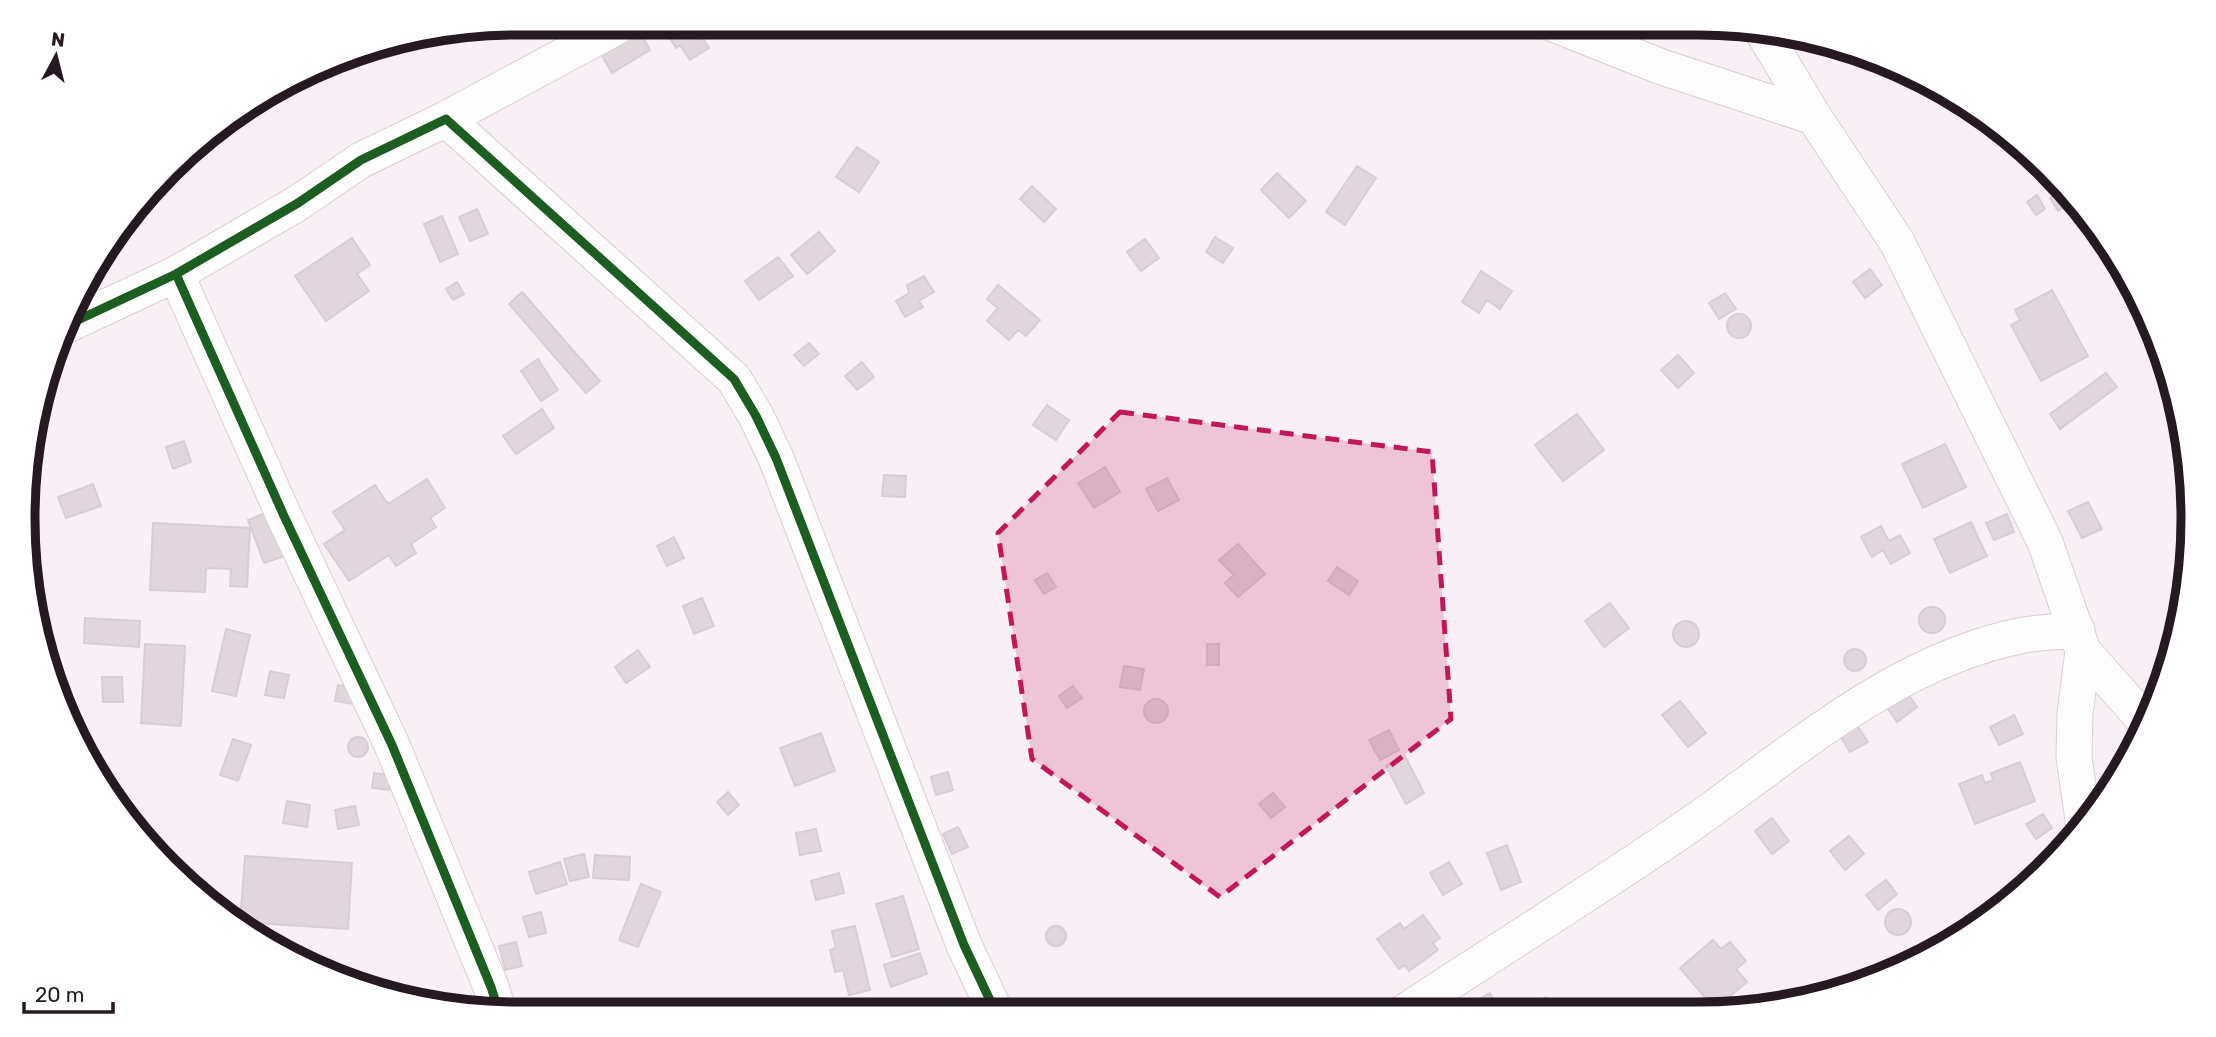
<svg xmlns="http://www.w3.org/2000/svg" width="2216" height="1037" font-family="Rubik,sans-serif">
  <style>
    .building { fill: #e2d6dd; stroke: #d8cdd4; stroke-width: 2 }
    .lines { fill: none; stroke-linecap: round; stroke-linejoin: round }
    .street-casing { stroke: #d9cdd4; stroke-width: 37 }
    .street { stroke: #fefdfe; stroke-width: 35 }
    .cycleway-casing { stroke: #fff; stroke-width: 13 }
    .cycleway { stroke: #1b5e20; stroke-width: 9 }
    .marked { fill: #c2185b; fill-opacity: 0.2; stroke: #c2185b; stroke-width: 5; stroke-dasharray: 14 9; stroke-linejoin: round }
    .rim { fill: none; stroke: #261921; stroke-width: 9 }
  </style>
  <rect width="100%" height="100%" fill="#f8f0f5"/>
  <path class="building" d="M673 23H693L709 48 690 60 680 45 676 48 664 28Z
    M1157 23H1172L1173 32 1168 36H1160L1156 31Z
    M640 32 650 50 612 73 601 54Z
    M857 147 879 162 859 192 836 177Z
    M1357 166 1376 178 1345 225 1326 212Z
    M1277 173 1306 201 1289 218 1261 190Z
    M1032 186 1056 209 1044 222 1020 199Z
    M2065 189 2074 201 2058 211 2050 198Z
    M2037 195 2045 209 2036 215 2027 202Z
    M477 209 488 234 470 241 459 217Z
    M442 216 458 254 440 262 424 224Z
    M819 232 835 251 807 274 791 255Z
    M1215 237 1233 248 1223 263 1206 252Z
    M352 238 370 265 357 274 369 291 326 321 295 276Z
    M1145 239 1159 258 1141 271 1127 252Z
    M778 257 793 276 759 300 745 281Z
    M1870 269 1882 285 1865 298 1853 282Z
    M1481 271 1512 291 1500 309 1487 300 1479 313 1462 302Z
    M924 276 934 292 919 301 923 307 905 317 896 301 909 293 907 285Z
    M457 282 464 294 453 300 446 289Z
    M998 285 1040 320 1026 336 1018 330 1009 340 987 321 998 308 987 299Z
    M2052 290 2088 356 2041 381 2011 325 2020 320 2015 310Z
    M522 292 600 381 586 393 509 304Z
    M1725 293 1736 309 1719 319 1709 303Z
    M1727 326a12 12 0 1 1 24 0a12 12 0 1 1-24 0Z
    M809 343 819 354 804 366 794 355Z
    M1678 355 1694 373 1678 388 1661 370Z
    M538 359 558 390 541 401 521 371Z
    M862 362 874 377 857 390 845 376Z
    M2106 373 2117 387 2060 429 2050 414Z
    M1047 405 1069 420 1056 440 1033 425Z
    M542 409 554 428 516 454 503 436Z
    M1577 414 1604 450 1563 481 1535 445Z
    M184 441 191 462 173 469 166 447Z
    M1945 444 1966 487 1923 508 1902 464Z
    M1105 467 1120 492 1094 508 1078 483Z
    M884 475 906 476 905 497 882 496Z
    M1167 478 1179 500 1158 511 1146 489Z
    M427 479 445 508 430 518 436 527 411 544 416 553 396 566 389 555 349 581 324 544 345 530 333 512 375 485 388 504Z
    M93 484 101 506 66 518 58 497Z
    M2088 502 2102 529 2082 538 2068 511Z
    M268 512 285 556 264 563 248 520Z
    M2007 514 2014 532 1994 540 1986 523Z
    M1971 522 1987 556 1950 573 1934 539Z
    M153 523 250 528 247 587 230 586 231 569 206 568 205 592 150 590Z
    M1881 526 1889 541 1900 535 1910 553 1891 564 1883 550 1872 557 1861 537Z
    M674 537 684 558 667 566 657 546Z
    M1238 544 1265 574 1238 597 1225 583 1234 575 1219 560Z
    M1337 567 1358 581 1349 595 1328 581Z
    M1047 573 1056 587 1044 594 1035 580Z
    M702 598 714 626 694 634 683 606Z
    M1610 603 1629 628 1604 647 1585 621Z
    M1919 620a13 13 0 1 1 26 0a13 13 0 1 1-26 0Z
    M85 618 140 621 139 647 84 643Z
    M1673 634a13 13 0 1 1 26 0a13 13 0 1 1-26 0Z
    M226 629 250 635 236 696 212 691Z
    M145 644 185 646 181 726 141 723Z
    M1207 644H1219V665H1207Z
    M1844 660a11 11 0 1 1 22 0a11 11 0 1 1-22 0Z
    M638 650 650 667 626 683 615 667Z
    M1124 666 1144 669 1140 690 1120 687Z
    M270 671 289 675 284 698 265 695Z
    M102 677H122L123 702H103Z
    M338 685 357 688 355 704 335 701Z
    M1073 686 1082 698 1067 708 1059 696Z
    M1905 690 1917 707 1897 722 1885 704Z
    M1144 711a12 12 0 1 1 24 0a12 12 0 1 1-24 0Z
    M1680 701 1706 733 1688 747 1662 715Z
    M2014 715 2023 734 1999 745 1990 727Z
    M1856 724 1868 742 1850 752 1839 734Z
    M1389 730 1399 750 1380 760 1369 740Z
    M821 733 835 771 795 786 780 748Z
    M348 747a10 10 0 1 1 20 0a10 10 0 1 1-20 0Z
    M233 739 251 745 238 781 220 775Z
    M1405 756 1424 793 1406 804 1386 766Z
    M2020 762 2035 801 1975 824 1959 784 1982 775 1985 783 1993 780 1991 773Z
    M948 772 953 790 936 795 931 777Z
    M374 773 390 775 389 790 372 788Z
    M728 792 739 805 728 815 717 802Z
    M1273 793 1285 807 1271 818 1259 804Z
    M287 801 310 805 307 827 283 823Z
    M355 806 359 825 338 829 335 810Z
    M2043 814 2052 828 2036 839 2026 824Z
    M1772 818 1789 841 1772 854 1755 831Z
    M958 827 968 847 952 854 943 834Z
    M816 829 821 851 800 855 796 833Z
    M1849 836 1864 854 1845 870 1830 851Z
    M1507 845 1521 882 1501 890 1487 853Z
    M584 854 589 877 570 881 564 859Z
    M595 855 630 857 629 880 593 878Z
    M245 856 352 863 348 929 240 922Z
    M560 862 567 884 536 894 529 872Z
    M1449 862 1462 884 1443 895 1430 873Z
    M839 873 844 893 816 900 811 881Z
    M1886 880 1897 894 1878 910 1866 895Z
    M641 884 661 892 638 947 619 940Z
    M903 896 919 949 892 957 876 904Z
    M1885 922a13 13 0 1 1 26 0a13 13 0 1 1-26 0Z
    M541 912 546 933 529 937 523 917Z
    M1423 915 1440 938 1433 943 1438 950 1409 971 1405 965 1399 969 1377 939 1400 923 1404 929Z
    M1970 923 1976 925 1959 935 1961 926Z
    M855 926 870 990 849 995 843 970 835 972 830 950 836 948 832 931Z
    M1046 936a10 10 0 1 1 20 0a10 10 0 1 1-20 0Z
    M1713 940 1721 949 1730 942 1746 961 1736 969 1747 982 1715 1009 1680 968Z
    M516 942 522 966 505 970 499 946Z
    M920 953 927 974 891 987 884 965Z
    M1809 990 1813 996 1793 1002 1792 1001Z
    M1490 993 1499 1011H1457Z
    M1546 997 1551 1011H1530L1528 1005Z"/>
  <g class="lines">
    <defs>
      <path id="street" d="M1551 23 1659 66 1814 117
        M1761 29 1814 117 1897 242 2045 542 2083 651 2147 723
        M446 119 624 23
        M176 274 284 516 392 745 491 987 499 1012
        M61 328 176 274 298 203 361 160 446 119 734 379 756 416 776 458 964 945 996 1013
        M2083 651 2075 714 2074 757 2084 827
        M1406 1011C1497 951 1590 893 1681 831 1789 757 1891 661 2024 635 2041 632 2059 632 2077 630"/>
    </defs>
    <use href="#street" class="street-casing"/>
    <use href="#street" class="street"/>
    <defs>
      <path id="cycleway" d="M176 274 284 516 392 745 491 987 499 1012
        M61 328 176 274 298 203 361 160 446 119 734 379 756 416 776 458 964 945 996 1013"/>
    </defs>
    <use href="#cycleway" class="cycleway-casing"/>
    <use href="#cycleway" class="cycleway"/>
  </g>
  <path class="marked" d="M1120 412 1432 452 1451 719 1220 897 1032 759 998 533Z"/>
  <path d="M0 0H2216V1037H0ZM518 35H1698A483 483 0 0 1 2181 518V519A483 483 0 0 1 1698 1002H518A483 483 0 0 1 35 519V518A483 483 0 0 1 518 35Z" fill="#fff" fill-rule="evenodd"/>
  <path class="rim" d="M518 35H1698A483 483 0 0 1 2181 518V519A483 483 0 0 1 1698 1002H518A483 483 0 0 1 35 519V518A483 483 0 0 1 518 35Z"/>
  <g transform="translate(56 56) rotate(7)" stroke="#ffffff" stroke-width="5" paint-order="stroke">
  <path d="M0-5L12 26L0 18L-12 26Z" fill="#261921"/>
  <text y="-10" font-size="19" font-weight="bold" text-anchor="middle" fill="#261921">N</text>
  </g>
  <path d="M24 1002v10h89v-10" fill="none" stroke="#261921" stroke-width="3.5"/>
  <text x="35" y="1002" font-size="21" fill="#261921" stroke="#ffffff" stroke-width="5" paint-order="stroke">20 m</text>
</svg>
